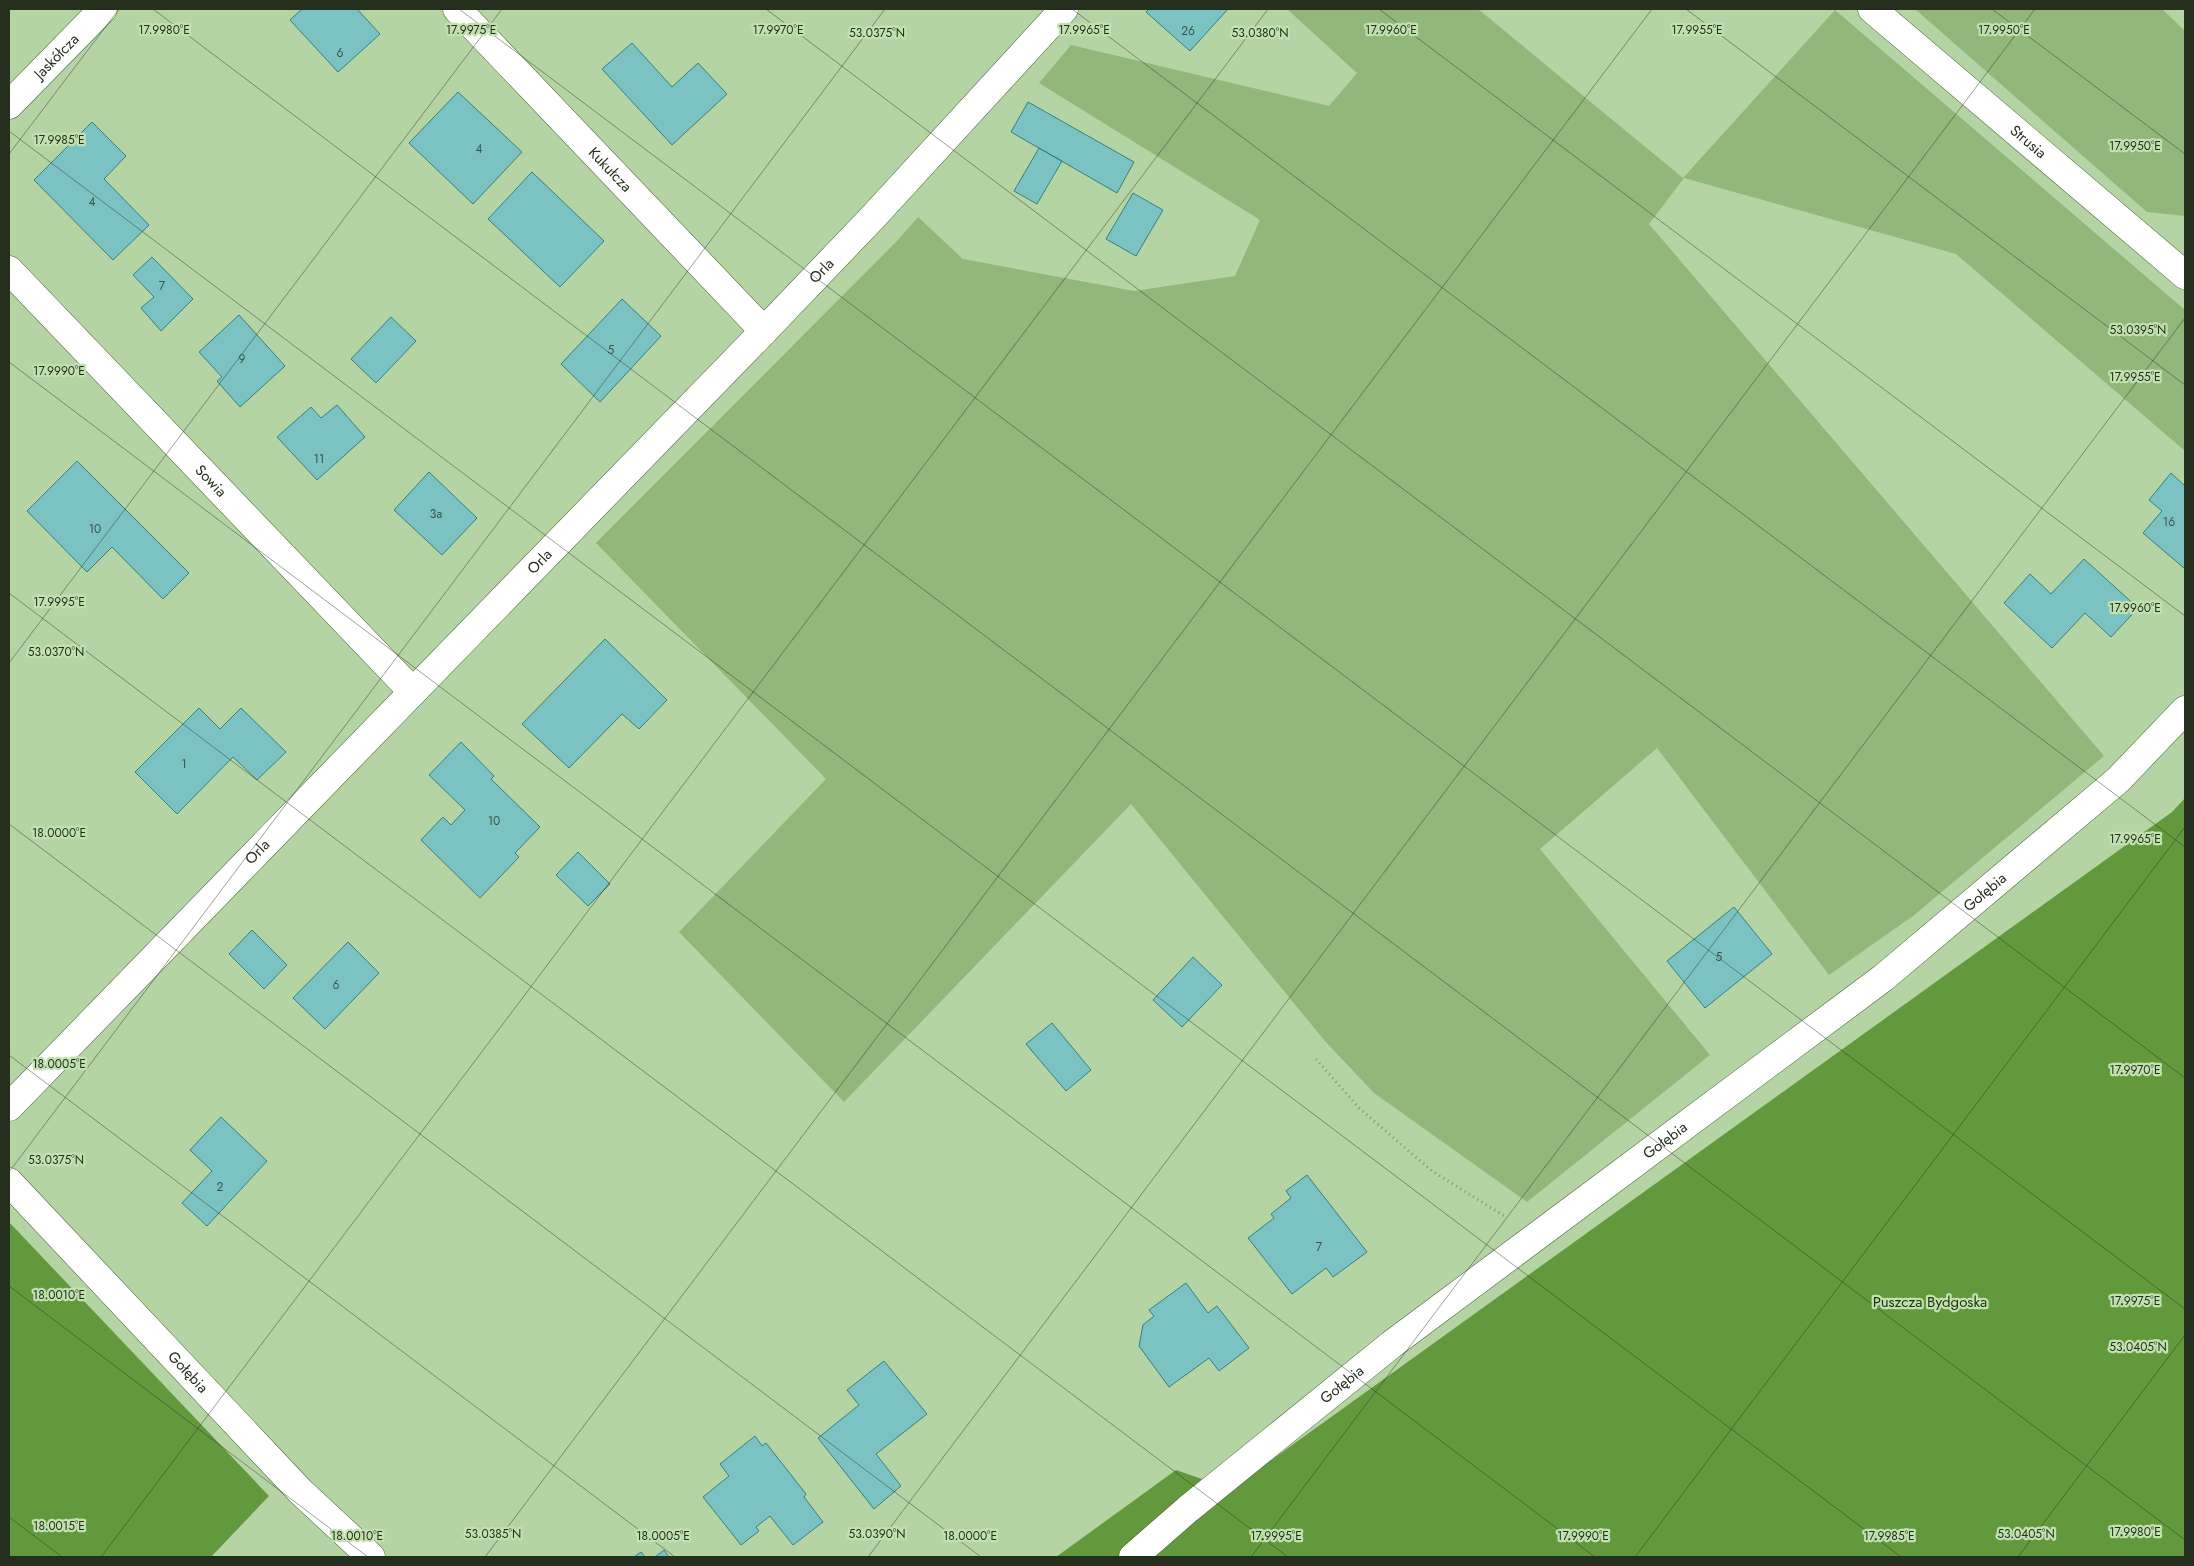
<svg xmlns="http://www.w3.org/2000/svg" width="2194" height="1566" font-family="Jost,sans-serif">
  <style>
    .green { fill: #91b77a }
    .forest { fill: #63993d }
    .building { fill: #7ac3c2; stroke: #35807f }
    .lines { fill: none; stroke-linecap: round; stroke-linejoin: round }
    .minor-casing { stroke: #476237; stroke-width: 29 }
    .path { stroke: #7e9570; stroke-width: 3; stroke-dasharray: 1 4; stroke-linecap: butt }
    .minor { stroke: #fff; stroke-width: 28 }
    .ticks { fill: none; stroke: #24301d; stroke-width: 1; stroke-opacity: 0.45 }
    .labels { text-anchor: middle; stroke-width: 4.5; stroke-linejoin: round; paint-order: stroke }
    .number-label { font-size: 12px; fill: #3a5546 }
    .street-label { font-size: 15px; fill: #24301d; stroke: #c1e1b0 }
    .park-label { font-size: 15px; fill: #1c310c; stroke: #c1e1b0 }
    .ticks-label { font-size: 12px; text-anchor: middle; fill: #24301d; stroke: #c1e1b0; stroke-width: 4.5; stroke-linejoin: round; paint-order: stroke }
  </style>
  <rect width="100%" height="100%" fill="#b5d4a3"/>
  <path class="green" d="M1287 9H1478L1683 178 1835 10 2185 310V451L1956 254 1684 178 1649 224 2104 756 1913 916 1829 975 1657 748 1540 849 1710 1055 1527 1202 1374 1093 1324 1040 1131 804 844 1102 679 932 826 779 596 543 897 241 918 217 963 259 1134 291 1235 276 1260 220 1039 83 1071 45 1329 106 1357 73Z
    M1915 9H2162L2185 31V216L2147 212Z"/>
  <path class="forest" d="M2185 798V1557H1056L1176 1470 1231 1489 2172 812Z
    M9 1222 269 1496 211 1557H9Z"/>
  <path class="building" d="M302 9H357L380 34 338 72 290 20Z
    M1149 9H1228L1190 51 1146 12Z
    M632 43 672 87 698 63 727 94 672 145 602 69Z
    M458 92 522 152 473 204 409 143Z
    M1028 102 1134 162 1117 193 1011 132Z
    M92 122 126 156 104 179 149 225 113 260 34 180Z
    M1039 148 1062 161 1037 204 1014 191Z
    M532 172 604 241 560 287 488 219Z
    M1133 193 1163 210 1136 256 1106 239Z
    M152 257 193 299 161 331 141 308 154 297 133 275Z
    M622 299 661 336 600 402 561 364Z
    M239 315 285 366 240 407 217 381 222 377 199 352Z
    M391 317 416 341 376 383 351 359Z
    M337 405 365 437 317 480 277 437 311 407 321 418Z
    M77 461 189 573 163 599 112 547 87 572 27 511Z
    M429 472 477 518 442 555 394 510Z
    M2171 473 2185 486V569L2143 533 2162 511 2149 500Z
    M2084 559 2138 608 2111 637 2085 613 2052 648 2004 603 2030 574 2051 594Z
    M605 639 667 700 639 729 622 714 569 768 522 724Z
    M199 708 220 729 241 708 286 752 257 780 233 757 177 814 135 772Z
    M461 742 494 776 491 779 540 827 515 853 519 857 480 898 421 840 443 817 451 825 465 810 429 775Z
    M578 852 610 884 588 906 556 875Z
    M1734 907 1772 954 1705 1008 1667 961Z
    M252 930 287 965 264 989 229 954Z
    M348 942 379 973 325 1029 293 998Z
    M1193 957 1222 985 1182 1027 1153 1000Z
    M1052 1023 1091 1070 1066 1091 1026 1044Z
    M221 1117 267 1161 207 1226 182 1203 212 1171 190 1150Z
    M1307 1175 1367 1252 1333 1277 1326 1268 1292 1294 1248 1238 1274 1218 1271 1214 1291 1198 1286 1191Z
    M1186 1283 1208 1313 1217 1306 1249 1348 1219 1371 1209 1358 1169 1387 1139 1346 1143 1325 1154 1316 1149 1310Z
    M884 1361 927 1414 876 1454 901 1486 874 1509 818 1438 859 1405 847 1390Z
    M755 1436 762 1446 766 1443 806 1494 804 1497 823 1522 793 1545 770 1516 756 1527 759 1531 741 1545 703 1497 729 1476 720 1464Z
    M664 1550 669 1557H655Z
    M641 1552 645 1557H634Z"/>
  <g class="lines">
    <defs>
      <g id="minor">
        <path id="s1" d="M457 9 764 331"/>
        <path id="s2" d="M1872 9 2185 275"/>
        <path id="s3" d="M9 105 103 9"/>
        <path id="s4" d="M9 270 413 692"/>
        <path id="s5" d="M9 1107 764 331 874 216 1064 9"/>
        <path id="s6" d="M9 1182 300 1491 371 1557"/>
        <path id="s7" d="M1133 1557 1188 1509 1392 1344 1883 978 2118 780 2185 710"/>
      </g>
    </defs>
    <use href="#minor" class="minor-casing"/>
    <path class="path" d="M1316 1059 1359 1108 1432 1171 1506 1217"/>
    <use href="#minor" class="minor"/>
  </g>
  <path class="ticks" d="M153 9 2185 1540M459 9 2185 1309M766 9 2185 1078M1072 9 2185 847M1379 9 2185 616M1686 9 2185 385M1992 9 2185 154M9 131 1901 1557M9 154 119 9M9 362 1595 1557M9 593 1288 1557M9 663 502 9M9 824 981 1557M9 1055 675 1557M9 1172 885 9M9 1286 368 1557M9 1517 62 1557M101 1557 1268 9M485 1557 1652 9M868 1557 2035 9M1251 1557 2185 318M1635 1557 2185 827M2018 1557 2185 1335"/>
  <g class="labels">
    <g class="number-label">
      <text x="1188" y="35">26</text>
      <text x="340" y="57">6</text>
      <text x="479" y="153">4</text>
      <text x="92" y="206">4</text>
      <text x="162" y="290">7</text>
      <text x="611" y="354">5</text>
      <text x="242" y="363">9</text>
      <text x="319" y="463">11</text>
      <text x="436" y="518">3a</text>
      <text x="2169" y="526">16</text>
      <text x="95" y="533">10</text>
      <text x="184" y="768">1</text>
      <text x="494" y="825">10</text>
      <text x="1719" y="961">5</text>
      <text x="336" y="989">6</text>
      <text x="220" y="1191">2</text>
      <text x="1319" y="1251">7</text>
    </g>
    <g class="street-label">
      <text dy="5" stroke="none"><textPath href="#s3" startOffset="68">Jaskółcza</textPath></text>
      <text dy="5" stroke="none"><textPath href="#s2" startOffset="205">Strusia</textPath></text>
      <text dy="5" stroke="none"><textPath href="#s1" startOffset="222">Kukułcza</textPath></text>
      <text dy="5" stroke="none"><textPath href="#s5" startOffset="1166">Orla</textPath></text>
      <text dy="5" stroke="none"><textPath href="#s4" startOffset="292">Sowia</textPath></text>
      <text dy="5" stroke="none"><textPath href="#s5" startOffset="761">Orla</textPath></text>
      <text dy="5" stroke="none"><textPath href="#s5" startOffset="356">Orla</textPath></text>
      <text dy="5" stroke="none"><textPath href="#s7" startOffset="1081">Gołębia</textPath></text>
      <text dy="5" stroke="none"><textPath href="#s7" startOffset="676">Gołębia</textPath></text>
      <text dy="5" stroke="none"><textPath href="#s6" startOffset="261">Gołębia</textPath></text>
      <text dy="5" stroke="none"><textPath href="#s7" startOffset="271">Gołębia</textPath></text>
    </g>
    <g class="park-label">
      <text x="1930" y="1307">Puszcza Bydgoska</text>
    </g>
  </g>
  <g class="ticks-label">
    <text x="471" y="34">17.9975°E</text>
    <text x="778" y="34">17.9970°E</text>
    <text x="1084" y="34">17.9965°E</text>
    <text x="1391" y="34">17.9960°E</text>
    <text x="164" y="34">17.9980°E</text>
    <text x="1697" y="34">17.9955°E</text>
    <text x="2004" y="34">17.9950°E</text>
    <text x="877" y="37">53.0375°N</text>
    <text x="1260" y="37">53.0380°N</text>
    <text x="59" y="144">17.9985°E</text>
    <text x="2135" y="150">17.9950°E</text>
    <text x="2138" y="334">53.0395°N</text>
    <text x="59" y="375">17.9990°E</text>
    <text x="2135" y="381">17.9955°E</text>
    <text x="59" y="606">17.9995°E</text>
    <text x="2135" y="612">17.9960°E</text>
    <text x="56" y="656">53.0370°N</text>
    <text x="59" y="837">18.0000°E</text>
    <text x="2135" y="843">17.9965°E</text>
    <text x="59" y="1068">18.0005°E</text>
    <text x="2135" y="1074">17.9970°E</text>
    <text x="56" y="1164">53.0375°N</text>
    <text x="59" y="1299">18.0010°E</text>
    <text x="2135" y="1305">17.9975°E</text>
    <text x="2138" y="1351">53.0405°N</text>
    <text x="59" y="1530">18.0015°E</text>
    <text x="2135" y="1536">17.9980°E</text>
    <text x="493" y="1538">53.0385°N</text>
    <text x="877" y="1538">53.0390°N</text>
    <text x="2026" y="1538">53.0405°N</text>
    <text x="357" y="1540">18.0010°E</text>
    <text x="663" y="1540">18.0005°E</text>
    <text x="970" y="1540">18.0000°E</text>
    <text x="1276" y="1540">17.9995°E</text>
    <text x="1583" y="1540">17.9990°E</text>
    <text x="1889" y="1540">17.9985°E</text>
  </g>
  <rect width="2194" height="1566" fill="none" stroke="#24301d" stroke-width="20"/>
</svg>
